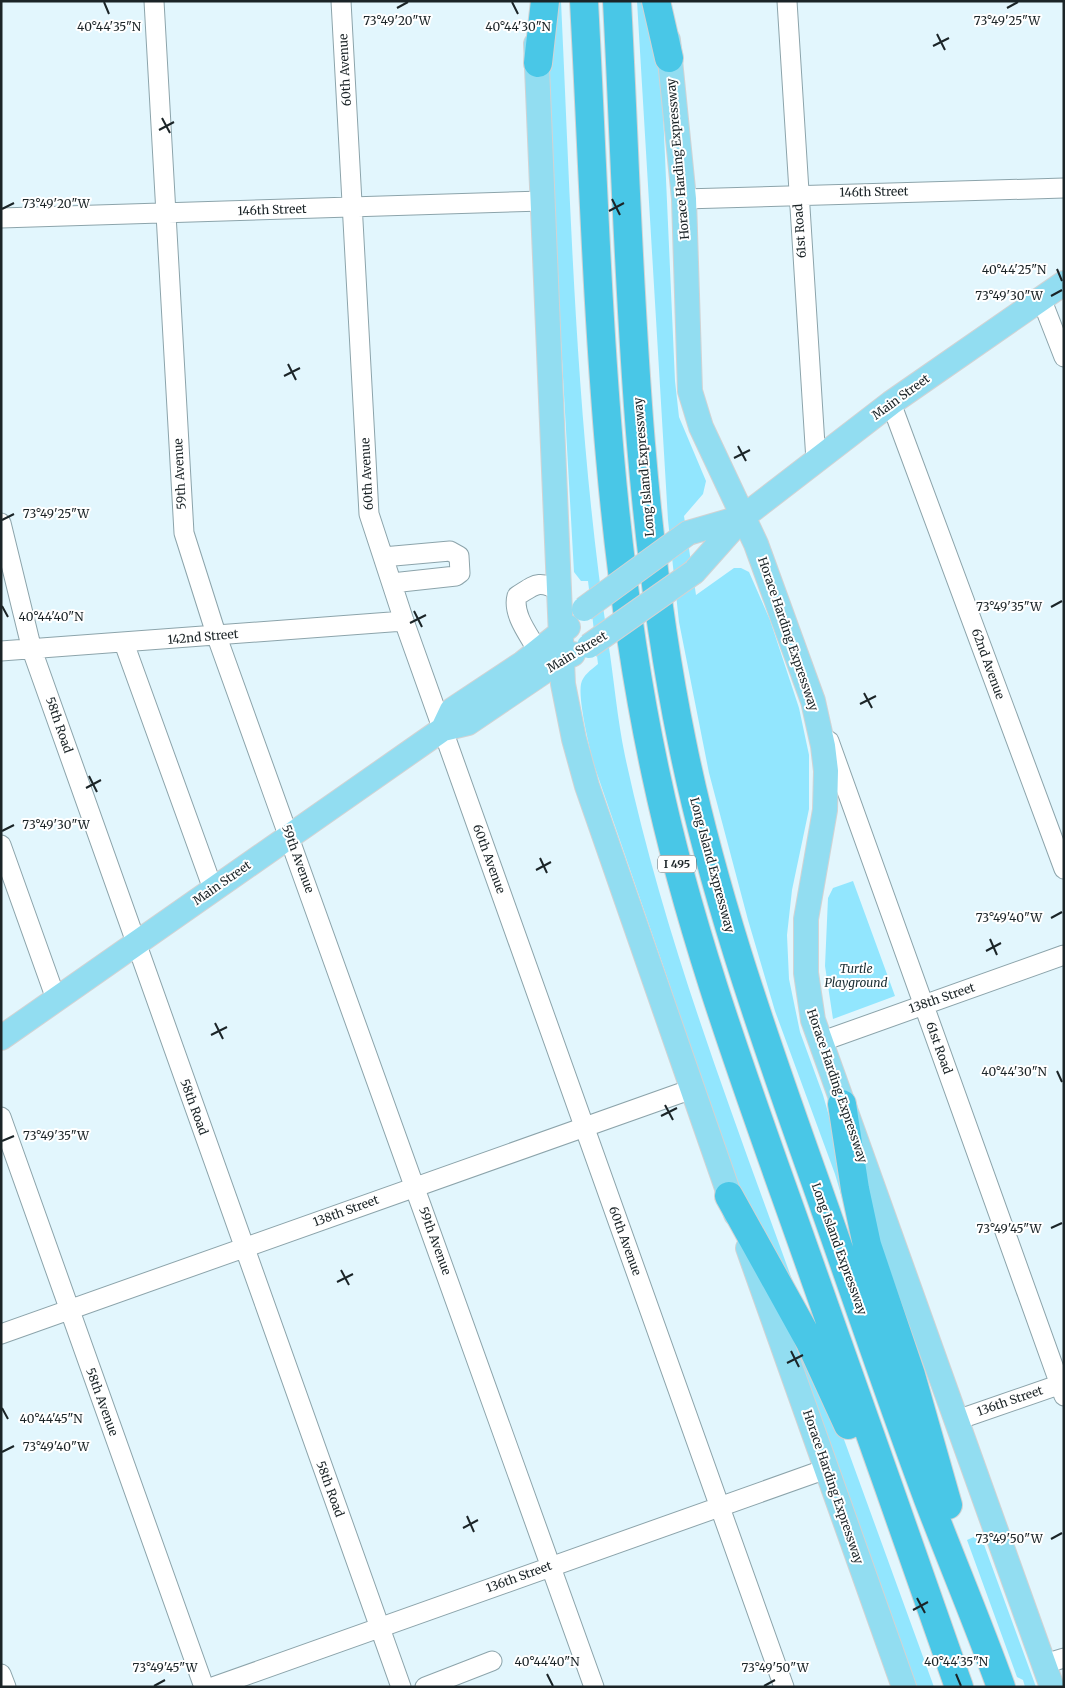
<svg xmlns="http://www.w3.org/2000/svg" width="1065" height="1688" font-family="Merriweather,serif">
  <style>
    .green { fill: #92e6fe }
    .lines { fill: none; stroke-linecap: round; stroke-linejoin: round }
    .minor-casing { stroke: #8ca4ab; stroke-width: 21 }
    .major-casing { stroke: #d1d3d4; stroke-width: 26 }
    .highway-casing { stroke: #d1d3d4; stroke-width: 30 }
    .minor { stroke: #fff; stroke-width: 19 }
    .major { stroke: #92ddf1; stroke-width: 24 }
    .highway { stroke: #49c7e7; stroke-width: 28 }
    .major-bridge-casing { stroke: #d1d3d4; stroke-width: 26; stroke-linecap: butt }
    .major-bridge { stroke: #92ddf1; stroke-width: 24 }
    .ticks { fill: none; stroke: #1b2427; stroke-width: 2 }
    .labels { text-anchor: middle; stroke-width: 4; stroke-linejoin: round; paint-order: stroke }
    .shield { fill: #fff; stroke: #5f6668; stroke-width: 1 }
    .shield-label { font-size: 11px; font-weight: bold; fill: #1b2427 }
    .street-label { font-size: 12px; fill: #1b2427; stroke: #fff }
    .park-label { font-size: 12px; font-style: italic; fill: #182d33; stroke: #fff }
    .ticks-label { font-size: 12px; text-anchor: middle; fill: #1b2427; stroke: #fff; stroke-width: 4; stroke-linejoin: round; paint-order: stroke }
  </style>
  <rect width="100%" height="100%" fill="#e2f6fd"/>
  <path class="green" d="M553 1H561C571 215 576 429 608 641 614 679 617 718 625 756 667 952 742 1138 809 1327L733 1176 669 983 593 762C589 745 578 700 581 684 583 675 591 670 598 664L588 581H581L574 572 547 92Z
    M637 1H649L661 67 675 381 679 417 706 481 703 494 684 516 696 595 734 568H741L749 572 770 620 799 708 809 755V809L792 890 787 935 789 979 800 1032 823 1095 833 1130 856 1246 835 1174 775 1011 748 920 709 773 679 622 668 520Z
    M853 881 895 996 833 1019 825 966 828 898 833 888Z
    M797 1342 834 1412 934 1687H917L793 1343Z
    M979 1531 1036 1687H1025L1023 1680 1017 1677 967 1540 976 1536Z"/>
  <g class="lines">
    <defs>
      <path id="minor" d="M154 1 184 533 217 637 594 1687
        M341 1 369 514 404 621 784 1687
        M787 1 816 461
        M684 199 1064 188
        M1 218 543 201
        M1041 298 1064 357
        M891 403 1064 869
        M1 523 32 650 401 1687
        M383 557 450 551 459 556 460 573 456 576 392 583
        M124 643 213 889
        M1 651 404 621
        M538 651C529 635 512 614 517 596 535 585 538 579 559 591
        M829 741 1064 1396
        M1 845 56 999
        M820 1042 1064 955
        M1 1117 204 1687
        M1 1334 692 1089
        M957 1420 1064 1383
        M1044 1664 1064 1658
        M1 1674 6 1687
        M213 1687 826 1469
        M425 1687 492 1661"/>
      <path id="major" d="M668 40 684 199 690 391 701 427 756 544 813 701 823 746 826 771 825 810 806 919V973L813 1020 1052 1687
        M536 44 563 684 574 739 587 786 736 1214
        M688 533 743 517
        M694 572 743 517 891 403 1064 283
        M443 729 452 710 523 663 568 627
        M1 1038 443 729 468 723 561 660 573 654
        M748 1248 904 1687"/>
      <path id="highway" d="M584 1C598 260 601 521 656 775 688 926 741 1071 793 1217 849 1374 904 1530 959 1687
        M617 1C630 248 632 499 682 742 711 885 759 1023 808 1161 848 1273 886 1387 928 1499 952 1562 978 1623 1001 1687
        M656 1 669 58
        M538 63 545 1
        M842 1104 855 1189 867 1245 911 1375 948 1505
        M729 1196 810 1342 848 1425"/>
    </defs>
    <use href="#minor" class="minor-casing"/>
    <use href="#major" class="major-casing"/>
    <use href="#highway" class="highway-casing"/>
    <use href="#minor" class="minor"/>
    <use href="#major" class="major"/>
    <use href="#highway" class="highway"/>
    <defs>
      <path id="major-bridge" d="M584 609 688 533
        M589 646 694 572"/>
    </defs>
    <use href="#major-bridge" class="major-bridge-casing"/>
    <use href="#major-bridge" class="major-bridge"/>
  </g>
  <path class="ticks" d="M104 2 109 14M512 2 518 14M397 8 408 2M1007 8 1018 2M937 34 945 50M933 46 949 38M162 118 170 133M159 130 174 122M612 199 620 215M2 209 14 203M609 211 624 203M1057 269 1062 281M1051 296 1062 290M288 364 296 380M284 376 300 368M738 446 746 461M734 458 750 450M2 520 14 514M2 606 8 617M1051 607 1062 601M414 611 422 627M410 623 426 615M864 693 872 708M860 704 876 696M89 776 97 792M86 788 101 780M2 831 14 825M540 858 547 873M536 870 551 862M1051 918 1062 912M990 939 997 955M986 951 1001 943M215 1023 223 1039M211 1035 227 1027M1057 1071 1062 1082M665 1105 673 1120M661 1116 677 1108M2 1141 14 1136M1051 1228 1062 1223M341 1270 349 1285M337 1282 353 1274M791 1351 799 1367M787 1363 803 1355M2 1408 8 1419M2 1452 14 1446M467 1516 474 1532M463 1528 478 1520M1051 1539 1062 1533M917 1598 925 1613M913 1610 928 1602M547 1674 553 1686M956 1674 961 1686M154 1686 165 1680M764 1686 775 1680"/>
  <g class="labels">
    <rect class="shield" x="658" y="855.5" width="38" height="17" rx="4"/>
    <g class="shield-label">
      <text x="677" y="868">I 495</text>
    </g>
    <g class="street-label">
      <text transform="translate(345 70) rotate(-93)" y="4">60th Avenue</text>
      <text transform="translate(678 159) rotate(-95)" y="4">Horace Harding Expressway</text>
      <text transform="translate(874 192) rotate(-1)" y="4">146th Street</text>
      <text transform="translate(272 210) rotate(-2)" y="4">146th Street</text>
      <text transform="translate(800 231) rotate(-94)" y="4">61st Road</text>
      <text transform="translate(901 397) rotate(-36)" y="4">Main Street</text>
      <text transform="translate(644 467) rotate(-95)" y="4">Long Island Expressway</text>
      <text transform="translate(180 474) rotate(-93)" y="4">59th Avenue</text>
      <text transform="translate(367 474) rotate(-93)" y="4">60th Avenue</text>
      <text transform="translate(788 634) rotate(71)" y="4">Horace Harding Expressway</text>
      <text transform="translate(203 637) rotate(-5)" y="4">142nd Street</text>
      <text transform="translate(577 652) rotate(-31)" y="4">Main Street</text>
      <text transform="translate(988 664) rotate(70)" y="4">62nd Avenue</text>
      <text transform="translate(59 725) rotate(71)" y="4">58th Road</text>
      <text transform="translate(298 859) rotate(70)" y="4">59th Avenue</text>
      <text transform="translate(489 859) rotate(70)" y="4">60th Avenue</text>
      <text transform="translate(712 865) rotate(75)" y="4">Long Island Expressway</text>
      <text transform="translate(222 883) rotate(-35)" y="4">Main Street</text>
      <text transform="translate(942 998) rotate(-19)" y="4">138th Street</text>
      <text transform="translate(939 1048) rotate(70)" y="4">61st Road</text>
      <text transform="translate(837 1086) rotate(71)" y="4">Horace Harding Expressway</text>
      <text transform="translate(194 1107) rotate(70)" y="4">58th Road</text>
      <text transform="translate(346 1211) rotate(-20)" y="4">138th Street</text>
      <text transform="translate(435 1241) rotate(70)" y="4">59th Avenue</text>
      <text transform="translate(625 1241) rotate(70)" y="4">60th Avenue</text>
      <text transform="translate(839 1249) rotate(70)" y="4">Long Island Expressway</text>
      <text transform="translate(1010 1401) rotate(-19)" y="4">136th Street</text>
      <text transform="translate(102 1402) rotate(70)" y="4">58th Avenue</text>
      <text transform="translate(833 1487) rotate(71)" y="4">Horace Harding Expressway</text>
      <text transform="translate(330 1489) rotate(70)" y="4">58th Road</text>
      <text transform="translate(519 1577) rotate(-20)" y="4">136th Street</text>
    </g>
    <g class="park-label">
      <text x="856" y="973">Turtle<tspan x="856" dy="14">Playground</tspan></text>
    </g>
  </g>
  <g class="ticks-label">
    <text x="397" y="25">73°49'20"W</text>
    <text x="1007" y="25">73°49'25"W</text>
    <text x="109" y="31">40°44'35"N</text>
    <text x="518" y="31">40°44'30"N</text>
    <text x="56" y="208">73°49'20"W</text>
    <text x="1014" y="274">40°44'25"N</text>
    <text x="1009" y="300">73°49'30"W</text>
    <text x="56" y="518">73°49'25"W</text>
    <text x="1009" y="611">73°49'35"W</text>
    <text x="51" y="621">40°44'40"N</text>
    <text x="56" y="829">73°49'30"W</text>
    <text x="1009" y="922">73°49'40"W</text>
    <text x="1014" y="1076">40°44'30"N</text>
    <text x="56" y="1140">73°49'35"W</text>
    <text x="1009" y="1233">73°49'45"W</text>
    <text x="51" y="1423">40°44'45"N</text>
    <text x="56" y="1451">73°49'40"W</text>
    <text x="1009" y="1543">73°49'50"W</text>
    <text x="547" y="1666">40°44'40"N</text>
    <text x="956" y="1666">40°44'35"N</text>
    <text x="165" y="1672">73°49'45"W</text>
    <text x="775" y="1672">73°49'50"W</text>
  </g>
  <rect width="1065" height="1688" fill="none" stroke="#1b2427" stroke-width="5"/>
</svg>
